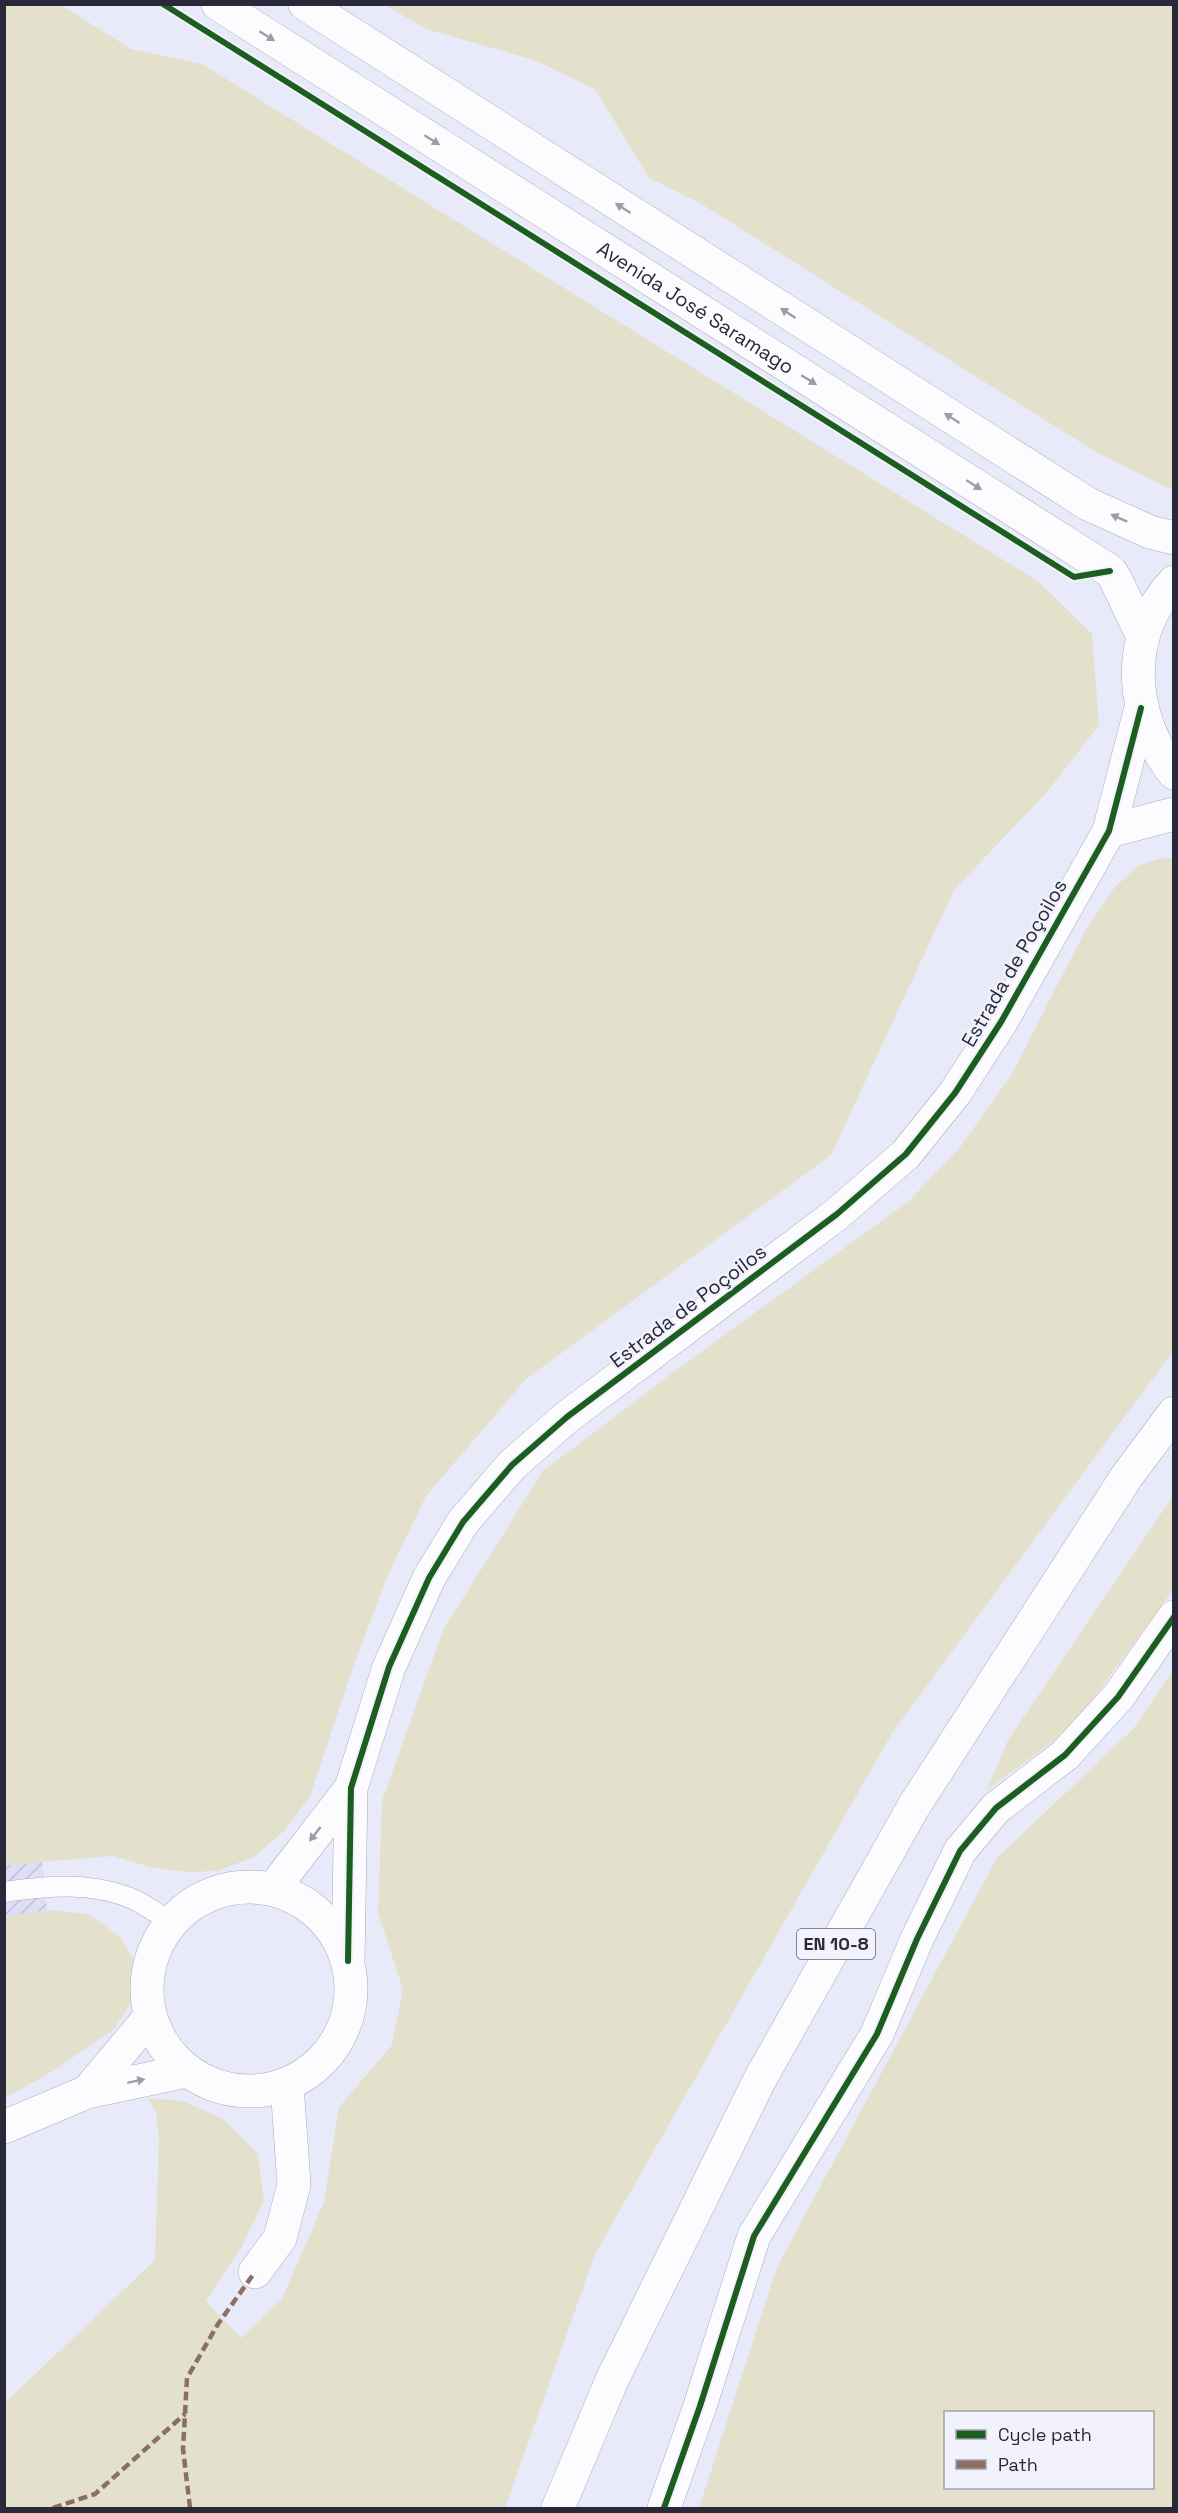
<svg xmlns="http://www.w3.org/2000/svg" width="1178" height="2513" font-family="'Space Grotesk',sans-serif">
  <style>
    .industrial { fill: url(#industrial-furrows) }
    .grass { fill: #e3e1cb; fill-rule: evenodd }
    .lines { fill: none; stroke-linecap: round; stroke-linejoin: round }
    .lane-casing { stroke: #acacbb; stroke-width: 21 }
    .street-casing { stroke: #acacbb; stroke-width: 34 }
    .secondary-casing { stroke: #acacbb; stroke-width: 34 }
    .highway-casing { stroke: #acacbb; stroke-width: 34 }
    .lane { stroke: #fcfcfe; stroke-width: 20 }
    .street { stroke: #fcfcfe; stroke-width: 33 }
    .secondary { stroke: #fcfcfe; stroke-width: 33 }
    .highway { stroke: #fcfcfe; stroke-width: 33 }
    .quiet { stroke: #8d6e63; stroke-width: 4.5; stroke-dasharray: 9 4.5; stroke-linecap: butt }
    .cycleway-casing { stroke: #f1f2fb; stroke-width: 10 }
    .cycleway { stroke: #1b5e20; stroke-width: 6 }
    .oneway { fill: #9d9da6 }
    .labels { text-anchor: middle; stroke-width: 5; stroke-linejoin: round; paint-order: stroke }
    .shield { fill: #f1f2fb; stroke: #656574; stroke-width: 1.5 }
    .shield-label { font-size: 18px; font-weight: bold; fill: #29293a }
    .street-label { font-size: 20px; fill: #29293a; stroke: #f1f2fb }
  </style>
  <defs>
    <pattern id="industrial-furrows" width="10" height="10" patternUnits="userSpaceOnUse" patternTransform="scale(1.5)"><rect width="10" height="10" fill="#dedff7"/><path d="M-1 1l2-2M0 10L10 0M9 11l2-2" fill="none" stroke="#bebfd4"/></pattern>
  </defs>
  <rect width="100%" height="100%" fill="#e8e9f9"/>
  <path class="industrial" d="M42 1861 47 1910 5 1917V1865Z"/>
  <path class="grass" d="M4 5H61L131 49 202 64 1039 582 1092 634 1099 725 1047 792 954 890 831 1155 526 1379 426 1496 386 1579 352 1670 310 1796 285 1830 254 1857 217 1871 186 1872 150 1867 114 1856 5 1865Z
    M385 5H1173V490L1096 452 700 203 649 178 595 89 534 60 426 29Z
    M1163 858H1174L1173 1351 892 1733 595 2254 505 2508H5V2403L155 2260 159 2138 156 2112 147 2098 183 2101 223 2119 258 2154 264 2201 242 2246 206 2301 241 2338 282 2299 324 2202 339 2107 392 2045 403 1989 378 1913 382 1801 443 1630 543 1471 675 1371 909 1201 961 1146 1012 1074 1086 929 1115 887 1139 865Z
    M1173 1496V1590L1073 1726 987 1790 1008 1740Z
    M1173 1671V2508H699L777 2267 997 1858 1134 1728ZM1152 2412V2488H946V2412Z
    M47 1910 89 1914 121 1938 138 1967 135 1997 113 2030 53 2071 5 2098V1917Z"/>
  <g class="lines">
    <defs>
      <path id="lane" d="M4 1892C48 1886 93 1881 135 1900 147 1906 159 1915 171 1922"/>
      <path id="street" d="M255 2272 280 2238 294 2185 287 2085
        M664 2508 700 2406 754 2236 877 2034 917 1939 960 1851 996 1808 1065 1755 1118 1697 1174 1617"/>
      <g id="secondary">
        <path id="s1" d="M218 4 1110 571 1115 578 1143 637"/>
        <path d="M305 4 1088 504 1150 532 1174 538"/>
        <path d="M1174 582C1123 636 1130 718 1174 773"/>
        <path d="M1109 831 1174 814"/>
        <circle cx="249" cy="1989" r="102"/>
        <path d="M273 1889 351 1788"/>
        <path d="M348 1961 351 1788 389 1667 429 1578 463 1522 512 1465 567 1417 837 1214 906 1154 955 1093 1001 1022 1109 831 1141 708"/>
        <path d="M87 2092 150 2017"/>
        <path d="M4 2127 87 2092 186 2071"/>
      </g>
      <path id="highway" d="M558 2508 612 2380 759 2081 914 1806 1127 1476 1174 1413"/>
    </defs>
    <use href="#lane" class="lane-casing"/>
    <use href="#street" class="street-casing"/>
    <use href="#secondary" class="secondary-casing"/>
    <use href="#highway" class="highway-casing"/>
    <use href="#lane" class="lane"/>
    <use href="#street" class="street"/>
    <use href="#secondary" class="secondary"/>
    <use href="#highway" class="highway"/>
    <path class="quiet" d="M53 2508 95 2494 185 2414
      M190 2508 183 2449 187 2378 218 2324 255 2272"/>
    <defs>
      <path id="cycleway" d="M163 4 1074 577 1110 571
        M348 1961 351 1788 389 1667 429 1578 463 1522 512 1465 567 1417 837 1214 906 1154 955 1093 1001 1022 1109 831 1141 708
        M664 2508 700 2406 754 2236 877 2034 917 1939 960 1851 996 1808 1065 1755 1118 1697 1174 1617"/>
    </defs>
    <use href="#cycleway" class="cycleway-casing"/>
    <use href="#cycleway" class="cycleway"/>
  </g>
  <defs><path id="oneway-solid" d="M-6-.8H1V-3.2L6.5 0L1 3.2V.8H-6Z" transform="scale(1.5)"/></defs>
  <g class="oneway">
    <use href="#oneway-solid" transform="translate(267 36) rotate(32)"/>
    <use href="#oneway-solid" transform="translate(432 140) rotate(32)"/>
    <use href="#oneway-solid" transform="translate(623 208) rotate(-147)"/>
    <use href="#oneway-solid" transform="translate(788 313) rotate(-147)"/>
    <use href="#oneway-solid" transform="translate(809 380) rotate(32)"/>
    <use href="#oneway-solid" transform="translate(952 418) rotate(-147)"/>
    <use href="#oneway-solid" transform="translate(974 485) rotate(32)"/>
    <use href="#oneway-solid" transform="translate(1119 518) rotate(-156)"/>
    <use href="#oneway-solid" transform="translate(315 1834) rotate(128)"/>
    <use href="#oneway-solid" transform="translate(136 2081) rotate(-12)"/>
  </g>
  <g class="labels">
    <rect class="shield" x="797" y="1929" width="78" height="30" rx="4.5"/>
    <g class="shield-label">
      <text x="836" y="1950">EN 10-8</text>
    </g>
    <g class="street-label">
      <text dy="7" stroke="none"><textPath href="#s1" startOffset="566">Avenida José Saramago</textPath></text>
      <text transform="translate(1014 963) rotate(-60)" y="7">Estrada de Poçoilos</text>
      <text transform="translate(688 1306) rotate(-37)" y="7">Estrada de Poçoilos</text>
    </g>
  </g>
  <rect width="1178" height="2513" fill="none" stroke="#29293a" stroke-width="12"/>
  <rect x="944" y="2411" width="210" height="78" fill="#f1f2fb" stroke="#a1a2ae" stroke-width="1.5"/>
  <rect x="956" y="2430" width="30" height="9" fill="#1b5e20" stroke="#a1a2ae" stroke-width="1.5"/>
  <text x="998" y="2441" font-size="18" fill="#29293a">Cycle path</text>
  <rect x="956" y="2460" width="30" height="9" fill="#8d6e63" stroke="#a1a2ae" stroke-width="1.5"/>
  <text x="998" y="2471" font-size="18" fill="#29293a">Path</text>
</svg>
